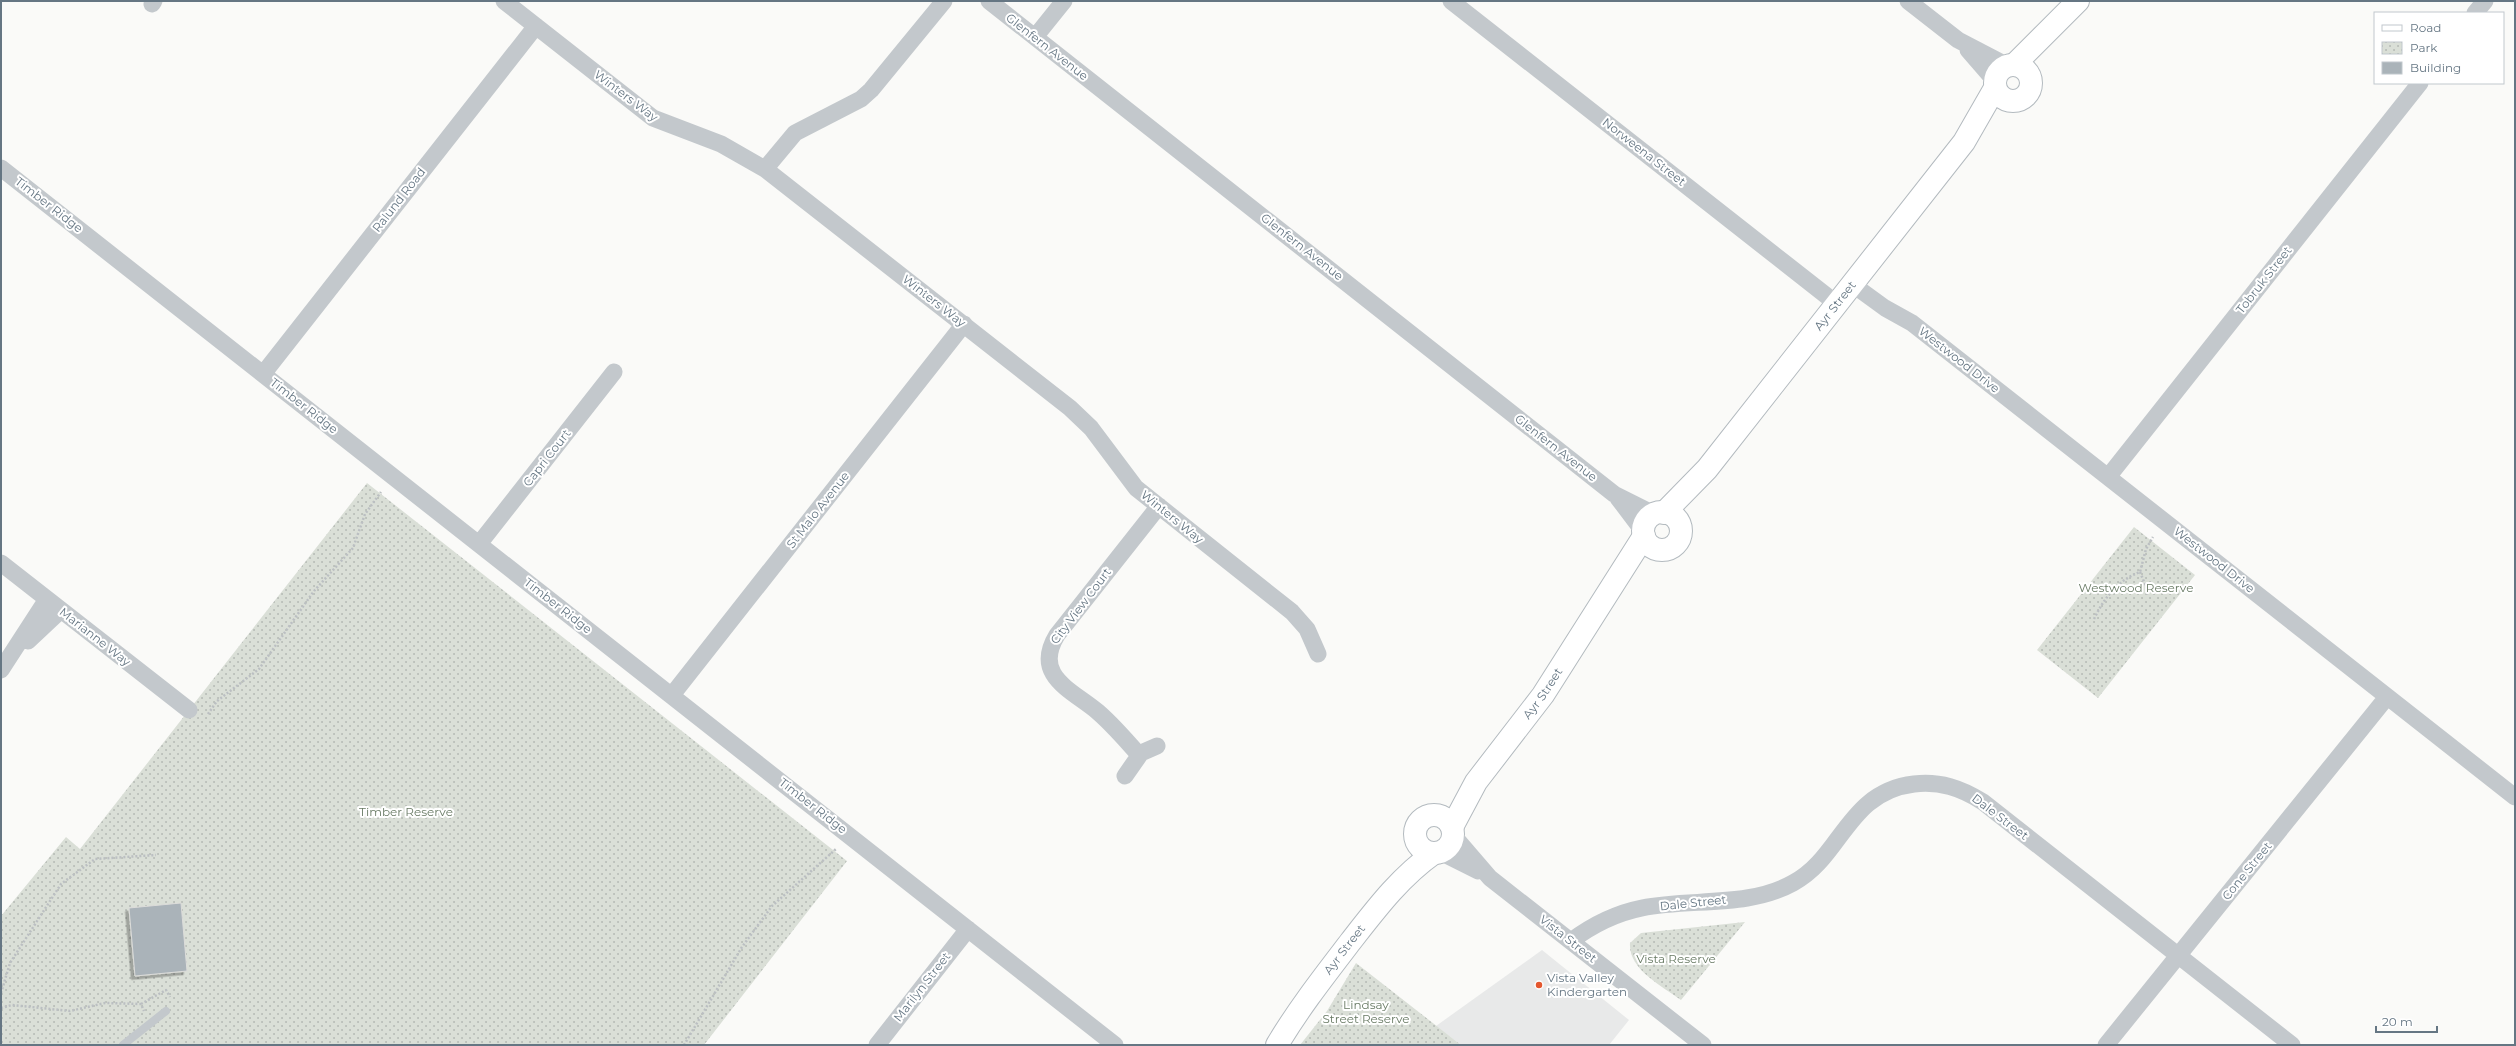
<svg xmlns="http://www.w3.org/2000/svg" width="2516" height="1046" font-family="Montserrat,sans-serif">
  <style>
    .built { fill: #e8e9e9 }
    .park { fill: url(#park-dots) }
    .building { fill: #aab3b9; stroke: #dcdcda; filter: url(#shadow) }
    .lines { fill: none; stroke-linecap: round; stroke-linejoin: round }
    .secondary-casing { stroke: #b3babf; stroke-width: 24 }
    .path { stroke: #bbbfc2; stroke-width: 2.5; stroke-dasharray: 2 2; stroke-linecap: butt }
    .lane { stroke: #c3c8cc; stroke-width: 8 }
    .street { stroke: #c3c8cc; stroke-width: 17 }
    .secondary { stroke: #fff; stroke-width: 22 }
    .poi-dot { fill: #e4572e; stroke: #fff; stroke-width: 1.5 }
    .labels { text-anchor: middle; stroke-width: 4; stroke-linejoin: round; paint-order: stroke }
    .street-label { font-size: 12px; fill: #657683; stroke: #fff }
    .park-label { font-size: 12px; fill: #687a64; stroke: #fff }
    .poi-label { font-size: 12px; fill: #657683; stroke: #fff; text-anchor: start }
  </style>
  <defs>
    <pattern id="park-dots" width="8" height="8" patternUnits="userSpaceOnUse"><rect width="8" height="8" fill="#dadfd7"/><path d="M2 2h.1M6 6h.1" fill="none" stroke="#b4b9b4" stroke-width="1.8" stroke-linecap="round"/></pattern>
    <filter id="shadow"><feDropShadow dx="-3.5" dy="3.5" stdDeviation="0" flood-color="#0004"/></filter>
  </defs>
  <rect width="100%" height="100%" fill="#fafaf8"/>
  <path class="built" d="M1542 950 1629 1020 1609 1045H1461L1436 1026Z"/>
  <path class="park" d="M367 483 847 861 704 1045H1V916L66 837 80 849Z
    M2134 527 2195 575 2098 698 2037 650Z
    M1745 922 1681 1000C1662 986 1628 969 1630 943L1641 933Z
    M1356 963 1461 1045H1300L1327 1011Z"/>
  <path class="building" d="M181 903 187 971 135 976 129 908Z"/>
  <g class="lines">
    <defs>
      <g id="secondary">
        <path d="M2015 64 2078 1"/>
        <circle cx="2013" cy="83" r="18"/>
        <circle cx="1662" cy="531" r="19"/>
        <path id="s1" d="M1664 513 1707 469 1964 142 1995 88"/>
        <circle cx="1434" cy="834" r="19"/>
        <path id="s2" d="M1452 827 1476 782 1543 695 1644 536"/>
        <path id="s3" d="M1277 1045C1299 1008 1325 975 1351 941 1376 909 1400 877 1434 853"/>
      </g>
    </defs>
    <use href="#secondary" class="secondary-casing"/>
    <path class="path" d="M2140 572 2147 589V595
      M2094 619C2104 598 2118 580 2140 572L2146 549 2153 537
      M208 714 217 701 259 669 314 591 353 548 365 514 381 492
      M1 993 10 963 61 884 95 859 156 855
      M141 1004 166 990 170 997
      M1 1008 12 1005 70 1011 105 1003 141 1004 144 1011
      M684 1045 742 947 772 906 836 849"/>
    <path class="lane" d="M123 1045 166 1011"/>
    <path class="street" d="M504 1 653 118 721 144 765 169 1070 408 1091 428 1136 488 1292 612 1307 629 1318 654
      M989 1 1614 494 1654 514
      M1451 1 1837 304
      M1908 1 1958 40 2006 65
      M152 4 154 1
      M2475 13 2485 1
      M1035 37 1064 1
      M1968 50 1994 80
      M1 168 1115 1045
      M765 169 795 133 861 99 871 90 944 1
      M1852 284 1885 308 1912 323 2515 797
      M263 374 536 26
      M2108 477 2420 83
      M1618 498 1643 531
      M479 544 614 372
      M1 563 189 710
      M28 641 61 610
      M1 670 47 599
      M672 695 964 324
      M1139 755C1126 740 1113 725 1098 712 1072 690 1032 676 1057 635L1159 506
      M1125 776 1141 753 1157 746
      M1453 835 1490 878 1703 1045
      M1440 852 1478 871
      M1571 941C1591 926 1617 913 1642 908 1691 898 1748 908 1793 883 1842 857 1847 792 1914 784 1940 781 1961 788 1983 802L2292 1045
      M877 1045 968 929
      M2106 1045 2387 697"/>
    <use href="#secondary" class="secondary"/>
  </g>
  <circle class="poi-dot" cx="1539" cy="985" r="4"/>
  <g class="labels">
    <g class="street-label">
      <text transform="translate(1047 47) rotate(38)" y="4">Glenfern Avenue</text>
      <text transform="translate(626 96) rotate(37)" y="4">Winters Way</text>
      <text transform="translate(1644 152) rotate(38)" y="4">Norweena Street</text>
      <text transform="translate(399 200) rotate(-52)" y="4">Ralund Road</text>
      <text transform="translate(49 205) rotate(38)" y="4">Timber Ridge</text>
      <text transform="translate(1302 247) rotate(38)" y="4">Glenfern Avenue</text>
      <text transform="translate(2264 280) rotate(-52)" y="4">Tobruk Street</text>
      <text transform="translate(934 301) rotate(38)" y="4">Winters Way</text>
      <text dy="4" stroke="none"><textPath href="#s1" startOffset="269">Ayr Street</textPath></text>
      <text transform="translate(1959 360) rotate(38)" y="4">Westwood Drive</text>
      <text transform="translate(304 406) rotate(38)" y="4">Timber Ridge</text>
      <text transform="translate(1556 448) rotate(38)" y="4">Glenfern Avenue</text>
      <text transform="translate(547 458) rotate(-52)" y="4">Capri Court</text>
      <text transform="translate(818 510) rotate(-52)" y="4">St Malo Avenue</text>
      <text transform="translate(1172 517) rotate(39)" y="4">Winters Way</text>
      <text transform="translate(2214 560) rotate(38)" y="4">Westwood Drive</text>
      <text transform="translate(558 606) rotate(38)" y="4">Timber Ridge</text>
      <text transform="translate(1081 606) rotate(-53)" y="4">City View Court</text>
      <text transform="translate(95 637) rotate(38)" y="4">Marianne Way</text>
      <text dy="4" stroke="none"><textPath href="#s2" startOffset="162">Ayr Street</textPath></text>
      <text transform="translate(813 806) rotate(38)" y="4">Timber Ridge</text>
      <text transform="translate(2000 817) rotate(37)" y="4">Dale Street</text>
      <text transform="translate(2247 871) rotate(-51)" y="4">Cone Street</text>
      <text transform="translate(1693 903) rotate(-6)" y="4">Dale Street</text>
      <text transform="translate(1568 939) rotate(38)" y="4">Vista Street</text>
      <text dy="4" stroke="none"><textPath href="#s3" startOffset="117">Ayr Street</textPath></text>
      <text transform="translate(922 987) rotate(-52)" y="4">Marilyn Street</text>
    </g>
    <g class="park-label">
      <text x="2136" y="592">Westwood Reserve</text>
      <text x="406" y="816">Timber Reserve</text>
      <text x="1676" y="963">Vista Reserve</text>
      <text x="1366" y="1009">Lindsay<tspan x="1366" dy="14">Street Reserve</tspan></text>
    </g>
    <g class="poi-label">
      <text x="1547" y="982">Vista Valley<tspan x="1547" dy="14">Kindergarten</tspan></text>
    </g>
  </g>
  <rect width="2516" height="1046" fill="none" stroke="#657683" stroke-width="4"/>
  <rect x="2374" y="12" width="130" height="72" fill="#ffffff" stroke="#c1c8cd"/>
  <rect x="2382" y="25" width="20" height="6" fill="#ffffff" stroke="#c1c8cd"/>
  <text x="2410" y="32" font-size="12" fill="#657683">Road</text>
  <rect x="2382" y="42" width="20" height="12" fill="url(#park-dots)" stroke="#c1c8cd"/>
  <text x="2410" y="52" font-size="12" fill="#657683">Park</text>
  <rect x="2382" y="62" width="20" height="12" fill="#aab3b9" stroke="#c1c8cd"/>
  <text x="2410" y="72" font-size="12" fill="#657683">Building</text>
  <path d="M2376 1026v6h61v-6" fill="none" stroke="#657683" stroke-width="2"/>
  <text x="2382" y="1026" font-size="12" fill="#657683" stroke="#ffffff" stroke-width="3" paint-order="stroke">20 m</text>
</svg>
